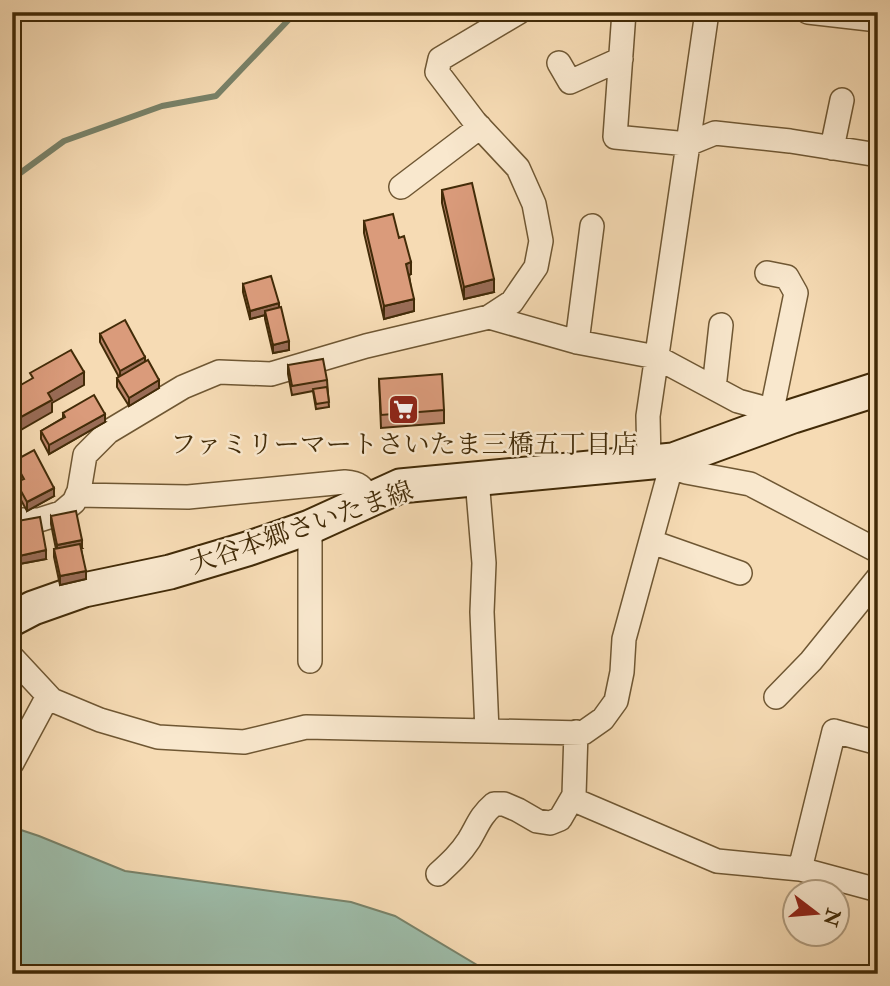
<svg xmlns="http://www.w3.org/2000/svg" width="890" height="986" font-family="'IM FELL Double Pica','Noto Serif JP',serif">
  <style>
    .water { fill: #9dbca9; stroke: #798269; stroke-width: 2 }
    .lines { fill: none; stroke-linecap: round; stroke-linejoin: round }
    .stream { stroke: #798269; stroke-width: 6 }
    .minor-casing { stroke: #6f5733; stroke-width: 26 }
    .secondary-casing { stroke: #422b08; stroke-width: 37 }
    .minor { stroke: #f9e8ce; stroke-width: 23 }
    .secondary { stroke: #f9e8ce; stroke-width: 33 }
    .wall { fill: #bb856a; stroke: #422b08; stroke-width: 2 }
    .shaded-wall { fill: #996c56; stroke: #422b08; stroke-width: 2 }
    .building { fill: #da9b7b; stroke: #422b08; stroke-width: 2 }
    .labels { text-anchor: middle; stroke-width: 5; stroke-linejoin: round; paint-order: stroke }
    .poi-label { font-size: 26px; fill: #422b08; stroke: #f9e8ce }
    .street-label { font-size: 26px; fill: #422b08; stroke: #f9e8ce }
  </style>
  <rect width="100%" height="100%" fill="#f6dbb4"/>
  <filter id="stains"><feTurbulence type="fractalNoise" baseFrequency=".00286" numOctaves="4"/><feColorMatrix values="0 0 0 0 .2 0 0 0 0 .09 0 0 0 0 .02 0 0 0 .5 -.17"/></filter>
  <radialGradient id="worn" r=".72"><stop offset=".6" stop-color="#630" stop-opacity="0"/><stop offset="1" stop-color="#630" stop-opacity=".3"/></radialGradient>
  <path class="water" d="M12 827 39 836 125 871 351 902 395 916 492 974H12Z"/>
  <g class="lines">
    <path class="stream" d="M12 179 64 141 162 106 216 96 296 12"/>
    <defs>
      <path id="minor" d="M624 12 615 137 688 144 707 12
        M808 12 878 20
        M559 63 570 82 621 59
        M832 148 842 100
        M401 187 480 127
        M767 273 787 277 796 293 772 410
        M489 317 512 302 536 267 541 241 534 204 518 168 475 122 437 72 440 59 519 12
        M577 342 592 226
        M714 388 721 325
        M649 462 648 416 688 144 715 133 790 141 878 155
        M477 479 484 563 482 612 487 731
        M77 495 188 497 345 482C360 483 362 487 371 500
        M12 520H39L61 513 74 502 79 491 85 455 108 432 183 387 219 372 271 374 366 346 489 317 577 342 656 357 738 401 793 416
        M310 527V661
        M652 542 740 573
        M12 657 52 700 100 720 158 737 244 742 306 727 583 733 603 719 616 701 622 672 624 639 673 460 686 472 750 484 878 551
        M776 697 811 661 878 578
        M12 763 48 696
        M572 799 717 861 800 869 878 890
        M800 869 834 731 878 743
        M438 874C450 863 460 854 469 840 478 825 480 816 494 804H504L518 810 537 821 550 823 560 819 574 795 576 732"/>
      <path id="secondary" d="M12 619 33 608 84 590 170 572 247 549 310 527 400 486 673 460 793 416 878 389"/>
    </defs>
    <use href="#minor" class="minor-casing"/>
    <use href="#secondary" class="secondary-casing"/>
    <use href="#minor" class="minor"/>
    <use href="#secondary" class="secondary"/>
  </g>
  <path class="wall" d="M442 190 494 292 464 299 442 203Z
    M364 221 399 238 411 274 409 275 414 311 384 319 364 233Z
    M243 284 279 307 289 350 273 353 265 319V315L250 319 243 292Z
    M100 334 145 361 159 388 129 406 117 387V378L119 377 100 342Z
    M288 365 327 380 329 407 316 409 313 391 292 395 288 374Z
    M379 379 444 410V423L381 428Z
    M63 413 105 422 49 454 41 439V431L63 418Z
    M14 461 54 496 27 511 16 491V482L20 480 14 469Z
    M51 516 82 548H81L86 579 60 585 54 557V549H56L51 524Z
    M12 522 46 559 19 564 12 531Z"/>
  <path class="shaded-wall" d="M411 262V274L406 276V264Z
    M494 279V292L464 299V287Z
    M414 299V311L384 319V306Z
    M279 303V311H265V315L250 319V311Z
    M289 341V350L273 353V345Z
    M145 357V365L120 379V371Z
    M84 372V385L52 403V412L12 435V422L48 393Z
    M159 380V388L129 406V398Z
    M105 414V422L49 454V445Z
    M54 488V496L27 511V502Z
    M82 540V548L57 553V545Z
    M46 550V559L19 564V556Z
    M86 571V579L60 585V576Z"/>
  <path class="building" d="M472 183 494 279 464 287 442 190Z
    M393 214 399 238 404 236 411 262 406 264 414 299 384 306 364 221Z
    M271 276 279 303 250 311 243 284Z
    M281 307 289 341 273 345 265 311Z
    M125 320 145 357 120 371 100 334Z
    M71 350 84 372 48 393 52 400 12 422V390L33 378 30 373Z
    M323 359 327 380 292 386 288 365Z
    M148 360 159 380 129 398 117 378Z
    M442 374 444 410 381 415 379 379Z
    M327 387 329 402 316 404 313 389Z
    M94 395 105 414 49 445 41 431 65 417 63 413Z
    M34 450 54 488 27 502 16 482 24 479 14 461Z
    M76 511 82 540 57 545 51 516Z
    M40 517 46 550 19 556 12 522Z
    M80 544 86 571 60 576 54 549Z"/>
  <defs>
    <symbol id="supermarket-square" viewBox="-11 -11 22 22"><rect x="-9" y="-9" width="18" height="18" rx="4" fill="#8f2418" stroke="#f9e8ce"/><path d="M-6-5.5h2.5l.6 2H6L4.5 2H-2.5L-4.4-4H-6ZM-1.5 3.2a1.3 1.3 0 1 0 .1 0ZM3 3.2a1.3 1.3 0 1 0 .1 0Z" fill="#fff"/></symbol>
  </defs>
  <g fill-rule="evenodd">
    <use href="#supermarket-square" x="386" y="392" width="35" height="35"/>
  </g>
  <g class="labels">
    <g class="poi-label">
      <text x="404" y="453">ファミリーマートさいたま三橋五丁目店</text>
    </g>
    <g class="street-label">
      <text transform="translate(301 527) rotate(-19)" y="9">大谷本郷さいたま線</text>
    </g>
  </g>
  <rect width="890" height="986" fill="none" stroke="#f6dbb4" stroke-width="42"/>
  <rect x="14" y="14" width="862" height="958" fill="none" stroke="#422b08" stroke-width="3.5"/>
  <rect x="21" y="21" width="848" height="944" fill="none" stroke="#422b08" stroke-width="2"/>
  <g transform="translate(816 913) rotate(106)"><circle r="33" fill="#f9e8ce" stroke="#b09c7f" stroke-width="2"/>
  <path d="M0-5L12 26L0 18L-12 26Z" fill="#8f2418"/>
  <text y="-10" font-size="19" font-weight="bold" text-anchor="middle" fill="#422b08">N</text>
  </g>
  <rect width="100%" height="100%" filter="url(#stains)"/>
  <rect width="100%" height="100%" fill="url(#worn)"/>
</svg>
